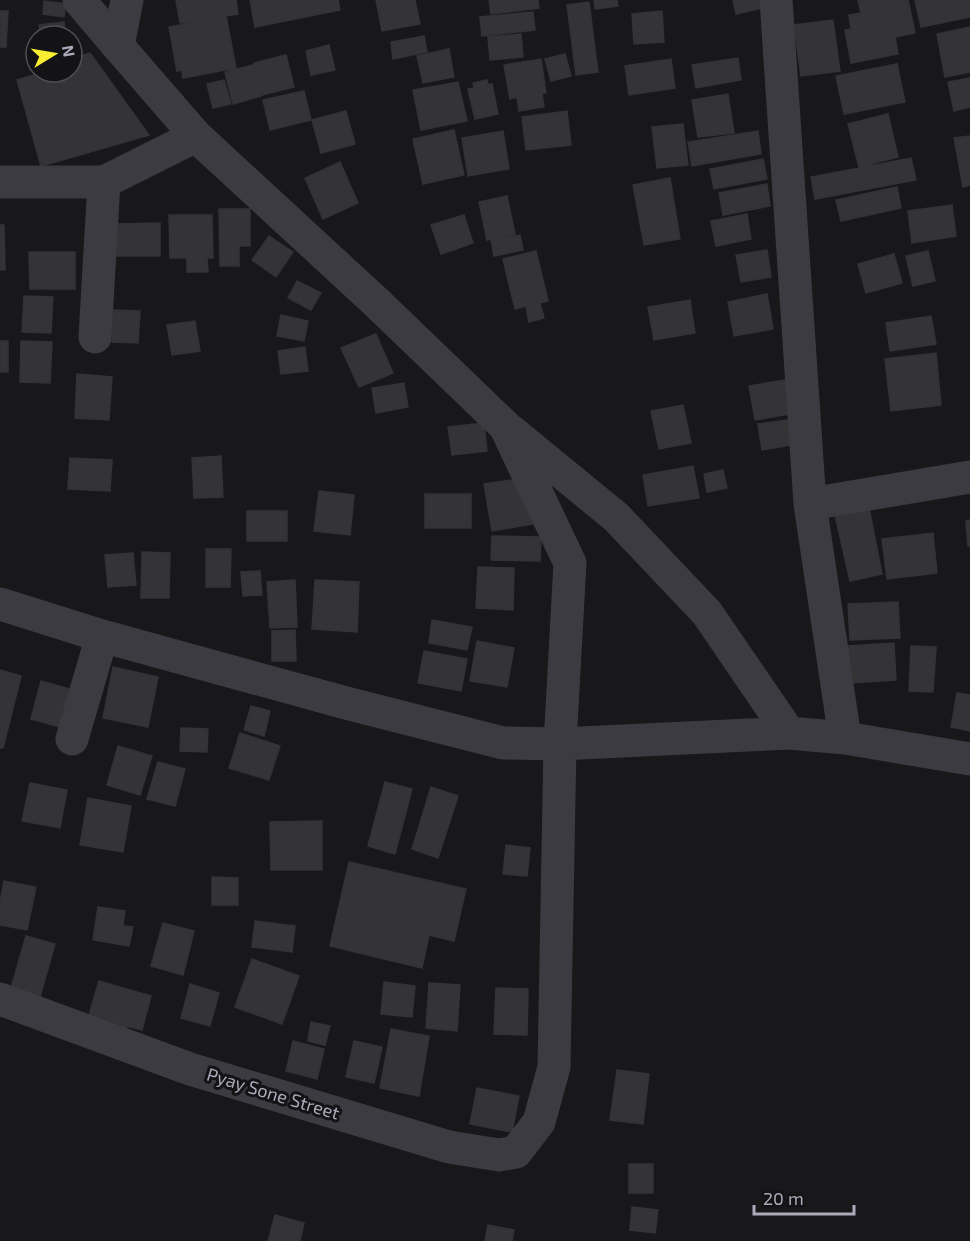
<svg xmlns="http://www.w3.org/2000/svg" width="970" height="1241" font-family="'Exo 2',sans-serif">
  <style>
    .building { fill: #343336; stroke: #333236; stroke-width: 1.5 }
    .lines { fill: none; stroke-linecap: round; stroke-linejoin: round }
    .minor { stroke: #3b3b41; stroke-width: 33 }
    .labels { text-anchor: middle; stroke-width: 6; stroke-linejoin: round; paint-order: stroke }
    .street-label { font-size: 18px; fill: #aaaaba; stroke: #131315 }
  </style>
  <rect width="100%" height="100%" fill="#18181a"/>
  <path class="building" d="M176 0H236L238 14 180 23Z
    M250 0H338L340 10 255 27Z
    M376 0H415L420 24 382 31Z
    M489 0H538L539 8 491 14Z
    M594 0H617L618 6 595 9Z
    M733 0H761L763 8 736 14Z
    M858 0H908L915 33 895 37 898 54 851 63 845 30 851 29 849 15 861 13Z
    M915 0H970V17L921 27Z
    M44 1 66 4 64 17 43 14Z
    M589 2 598 72 576 75 567 5Z
    M0 11H8L6 47H0Z
    M662 11 664 42 634 44 632 14Z
    M533 12 535 30 482 36 480 17Z
    M226 16 236 68 183 78 182 70 177 71 169 27Z
    M833 20 840 71 801 76 794 25Z
    M64 22 65 36H41L39 25Z
    M970 27V72L945 77 937 34Z
    M521 34 523 57 490 60 488 37Z
    M424 36 427 52 393 59 391 42Z
    M329 45 335 70 311 75 306 51Z
    M449 49 454 77 423 83 417 56Z
    M90 53 149 135 41 166 17 80 44 72H72V58Z
    M565 54 571 76 551 81 545 59Z
    M286 55 294 87 262 95 254 63Z
    M738 58 741 80 696 88 692 65Z
    M541 59 546 93H542L544 107 519 111 517 97 510 99 504 65Z
    M671 59 675 88 629 95 625 66Z
    M897 64 905 102 844 114 836 76Z
    M253 65 261 96 233 104 225 72Z
    M970 78V107L954 111 948 82Z
    M224 80 231 104 213 108 207 84Z
    M487 80 488 85 492 84 498 114 475 119 468 89 474 88 473 83Z
    M458 82 467 121 421 130 413 90Z
    M304 91 311 120 270 130 263 100Z
    M728 94 734 133 698 137 692 100Z
    M346 111 355 144 321 153 312 120Z
    M567 111 571 145 526 150 522 117Z
    M888 114 898 157 859 167 848 124Z
    M683 124 688 165 657 168 652 127Z
    M454 130 464 175 423 184 413 139Z
    M503 131 509 169 468 176 462 138Z
    M758 131 761 154 692 166 688 142Z
    M970 136V185L963 187 954 138Z
    M911 158 916 180 815 199 811 177Z
    M763 159 767 179 714 189 710 169Z
    M340 162 358 203 323 219 305 178Z
    M670 178 680 239 644 245 633 185Z
    M767 184 770 206 723 215 719 193Z
    M897 187 901 208 841 221 836 200Z
    M507 196 515 234 487 240 479 202Z
    M952 205 956 236 912 243 908 211Z
    M219 209H250V246H239V266H220Z
    M747 214 751 239 716 246 711 221Z
    M169 215H212L213 258H207L208 272H187V258H170Z
    M464 215 473 243 441 254 431 225Z
    M160 223V256H116V224Z
    M0 225H4L5 270H0Z
    M520 235 523 250 494 256 491 240Z
    M269 236 293 252 276 277 252 260Z
    M767 250 771 277 741 282 736 255Z
    M536 251 548 301 540 303 544 318 529 322 526 306 515 309 503 259Z
    M928 251 935 281 913 286 906 256Z
    M29 252H75V289H30Z
    M894 254 902 283 866 293 858 264Z
    M297 281 321 293 311 310 288 298Z
    M767 294 773 329 734 336 728 302Z
    M24 296 53 297 51 333 22 332Z
    M690 300 695 333 654 340 648 307Z
    M113 310 140 311 138 343 112 342Z
    M281 315 308 321 304 341 277 336Z
    M931 316 936 344 890 351 886 323Z
    M195 321 200 351 172 355 167 325Z
    M376 334 393 373 359 387 341 348Z
    M0 341H8V372H0Z
    M21 341 52 342 50 383 20 382Z
    M305 347 308 371 281 374 278 351Z
    M936 353 941 405 891 411 885 359Z
    M77 374 112 377 109 420 75 418Z
    M797 378 802 412 755 420 749 386Z
    M404 383 408 407 376 413 372 388Z
    M683 405 691 443 659 449 651 411Z
    M794 419 798 444 762 450 758 424Z
    M484 423 487 451 452 455 448 427Z
    M221 456 223 497 194 498 192 458Z
    M70 458 112 460 110 491 68 489Z
    M693 466 699 498 648 506 643 475Z
    M723 470 727 488 707 492 704 474Z
    M525 478 533 524 492 531 484 484Z
    M319 491 354 495 350 535 314 531Z
    M425 494H471V528H425Z
    M869 508 882 574 850 581 835 515Z
    M247 511H287V541H247Z
    M970 520V546H968L966 521Z
    M933 533 937 573 887 579 882 539Z
    M492 536 541 537 540 561 491 560Z
    M206 549H231L230 587H206Z
    M142 552 170 553 169 598H141Z
    M133 553 136 585 108 587 105 555Z
    M478 567 514 568 513 610 476 608Z
    M260 571 262 595 243 596 241 572Z
    M295 580 297 627 270 628 267 582Z
    M315 580 359 582 357 632 312 629Z
    M898 602 900 638 850 640 848 604Z
    M432 620 472 627 467 650 429 643Z
    M295 630 296 661H272V631Z
    M477 641 514 648 507 687 470 681Z
    M894 643 896 680 850 683 848 646Z
    M911 646 936 647 933 692 909 691Z
    M424 651 467 659 461 691 418 683Z
    M113 667 158 677 148 727 103 718Z
    M0 670 21 676 3 748H0Z
    M41 681 70 689 60 727 31 719Z
    M957 693 970 695V731L951 727Z
    M251 706 270 711 264 736 244 730Z
    M181 728 208 729 207 752 180 751Z
    M240 733 280 746 269 780 229 768Z
    M118 746 152 756 140 795 107 785Z
    M158 762 185 769 175 806 147 799Z
    M385 782 412 789 395 854 368 846Z
    M30 783 67 790 60 828 22 821Z
    M431 787 458 796 438 858 412 849Z
    M88 798 131 806 123 852 80 845Z
    M322 821V870H271L270 822Z
    M506 845 530 848 527 876 503 874Z
    M349 862 466 889 454 941 429 935 422 968 330 946Z
    M212 877 238 878V905H212Z
    M4 881 36 887 27 930 0 925V902Z
    M98 907 125 911 123 926 133 927 129 946 93 940Z
    M255 921 295 926 292 952 252 947Z
    M163 923 194 931 183 975 151 966Z
    M26 936 55 944 38 1004 9 995Z
    M252 959 299 976 282 1024 235 1007Z
    M99 981 151 996 142 1030 127 1026 125 1033 99 1025 101 1018 89 1015Z
    M384 982 415 986 412 1017 381 1014Z
    M429 983 460 985 457 1031 426 1028Z
    M190 984 219 993 210 1026 181 1018Z
    M496 988 528 989 527 1035 494 1034Z
    M311 1022 330 1026 325 1045 308 1041Z
    M391 1029 429 1036 419 1096 380 1088Z
    M293 1041 324 1049 317 1079 286 1071Z
    M354 1041 382 1047 374 1083 346 1077Z
    M617 1070 649 1074 643 1124 610 1120Z
    M477 1088 519 1096 512 1132 470 1124Z
    M629 1164H653V1193H629Z
    M632 1207 658 1210 655 1233 630 1230Z
    M275 1215 304 1223 300 1241H268Z
    M488 1225 514 1230 512 1241H485Z"/>
  <g class="lines">
    <path class="minor" d="M79 0 118 46
      M776 0 810 504 845 738
      M0 182H104L196 136 118 46 127 0
      M95 337 104 182
      M511 431 616 517 707 613 789 733
      M810 504 970 477
      M0 604 102 636 346 703 503 743 560 744 789 733 845 738 970 759
      M72 739 102 636
      M0 999 190 1069 449 1147 499 1155 516 1152 539 1122 554 1067 560 744 570 563 505 426 376 302 196 136"/>
  </g>
  <g class="labels">
    <g class="street-label">
      <text transform="translate(273 1094) rotate(17)" y="6">Pyay Sone Street</text>
    </g>
  </g>
  <g transform="translate(54 54) rotate(79)"><circle r="28" fill="#131315" stroke="#4f4f57" stroke-width="1.5"/>
  <path d="M0-4.5L10 22L0 15L-10 22Z" fill="#f9ed31"/>
  <text y="-9" font-size="16" font-weight="bold" text-anchor="middle" fill="#aaaaba">N</text>
  </g>
  <path d="M754 1205v9h100v-9" fill="none" stroke="#aaaaba" stroke-width="3"/>
  <text x="763" y="1205" font-size="18" fill="#aaaaba" stroke="#131315" stroke-width="4.5" paint-order="stroke">20 m</text>
</svg>
